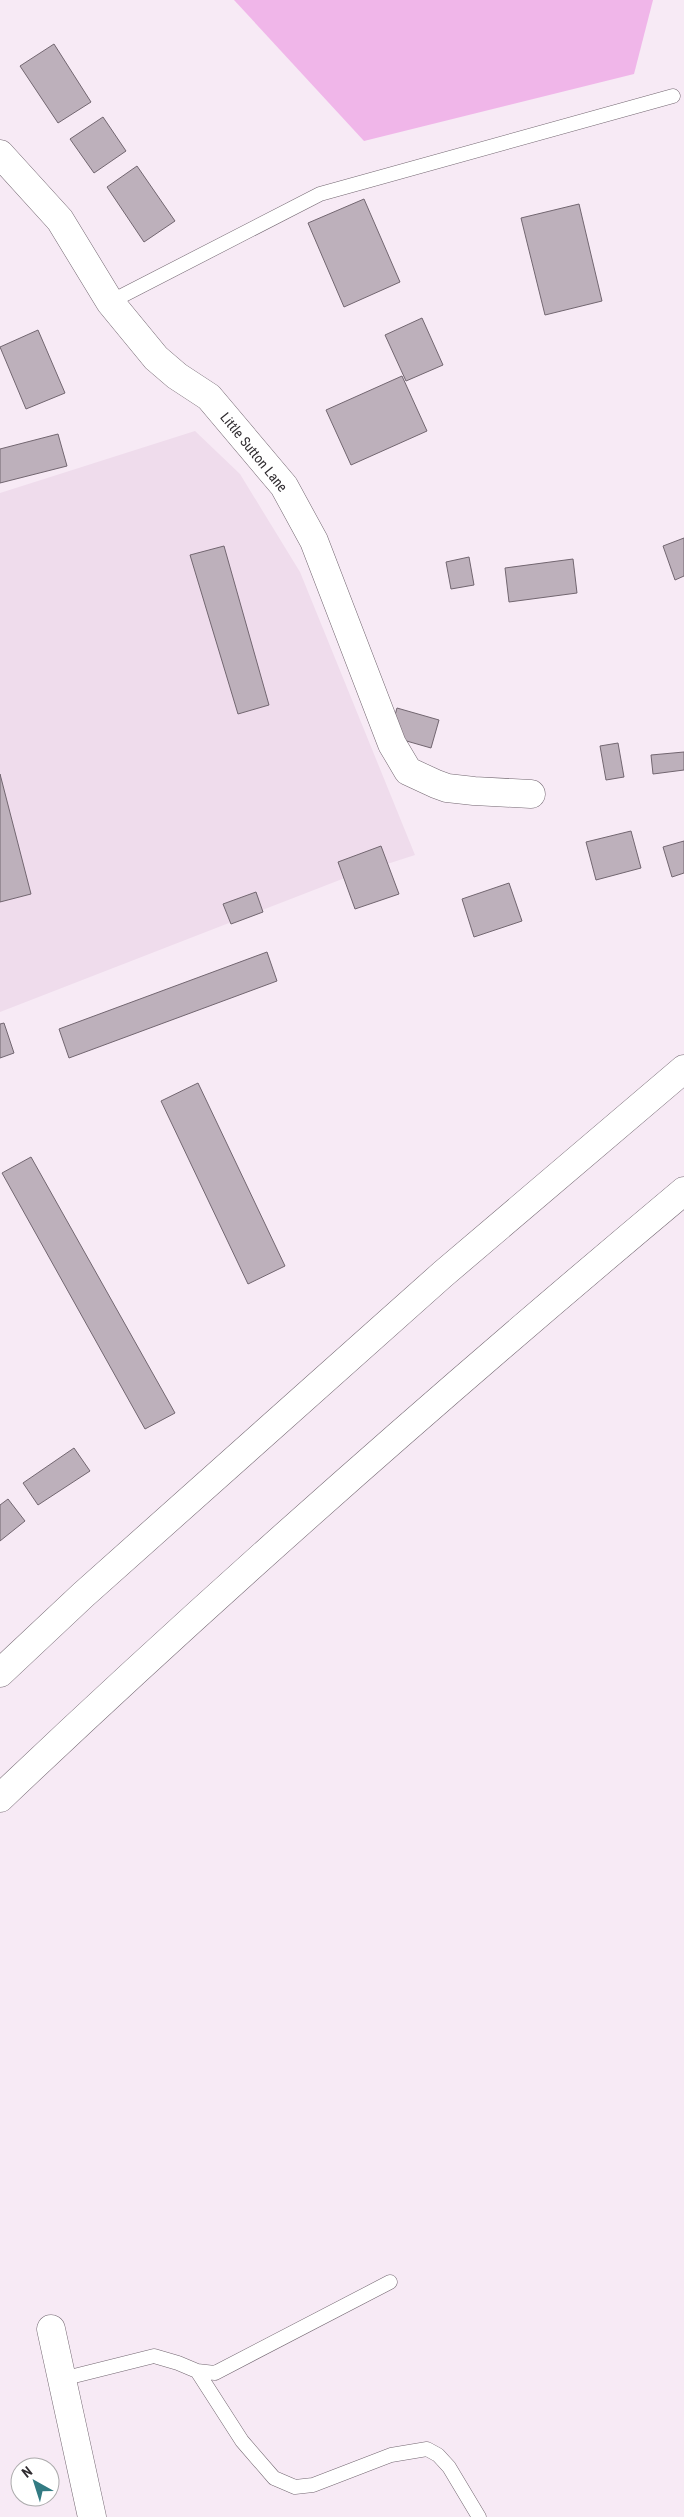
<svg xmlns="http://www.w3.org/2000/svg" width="684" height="2517" font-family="'Roboto Condensed',sans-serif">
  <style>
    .built { fill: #efdcec }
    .green { fill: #f0b6e9 }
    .building { fill: #bdb0bb; stroke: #726670 }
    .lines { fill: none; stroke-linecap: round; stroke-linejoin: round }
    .service-casing { stroke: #736771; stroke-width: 15 }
    .minor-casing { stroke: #736771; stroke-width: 29 }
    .motorway-casing { stroke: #736771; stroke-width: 29 }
    .service { stroke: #fff; stroke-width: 14 }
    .minor { stroke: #fff; stroke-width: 28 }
    .motorway { stroke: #fff; stroke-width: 28 }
    .labels { text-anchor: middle; stroke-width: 4; stroke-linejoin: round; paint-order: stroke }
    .street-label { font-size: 14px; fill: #302c30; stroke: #fff }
  </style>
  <rect width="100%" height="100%" fill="#f7eaf5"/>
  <path class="built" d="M195 431 240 474 300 572 415 855 350 876 0 1012V493Z"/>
  <path class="green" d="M234 0H653L634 74 364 141Z"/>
  <path class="building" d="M54 44 91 102 58 123 20 66Z
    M103 117 126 151 94 173 70 139Z
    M137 166 175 221 144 242 107 187Z
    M364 199 400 282 344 307 308 223Z
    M579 204 602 301 545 315 521 218Z
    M422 318 443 365 406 381 385 335Z
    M38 330 65 393 26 409 0 347Z
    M402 376 427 431 351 465 326 410Z
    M58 434 67 466 0 483V449Z
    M684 538V576L675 580 663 546Z
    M224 546 269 705 238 714 190 555Z
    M469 557 474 585 451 589 446 562Z
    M573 559 577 593 509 602 505 568Z
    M397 708 439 720 431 748 389 736Z
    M618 743 624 777 606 780 600 746Z
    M684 752V770L653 774 651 755Z
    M0 774 31 894 0 902Z
    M631 831 641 868 596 880 586 842Z
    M684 841V873L672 877 663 847Z
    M381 846 399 894 355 909 338 862Z
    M509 883 522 921 474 937 462 899Z
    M256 892 263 912 231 924 223 904Z
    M267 952 277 981 69 1058 59 1029Z
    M4 1023 14 1053 0 1058V1024Z
    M198 1083 285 1266 248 1284 161 1101Z
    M31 1157 175 1413 145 1429 2 1173Z
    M74 1448 90 1471 38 1505 23 1483Z
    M8 1499 25 1521 0 1541V1505Z"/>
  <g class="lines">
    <defs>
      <path id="service" d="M110 302 320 194 673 96
        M197 2371 242 2441 274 2478 295 2487 313 2485 391 2455 427 2449 438 2455 449 2467 479 2517
        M62 2379 154 2356 178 2363 197 2371 215 2373 390 2282"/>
      <path id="minor" d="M0 154 60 220 110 302 156 358 177 376 209 397 284 486 314 541 392 744 408 771 436 784 447 788 474 791 531 794
        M51 2329 92 2517"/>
      <path id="motorway" d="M0 1673 83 1595 443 1274 684 1069
        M0 1798C221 1588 450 1387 684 1191"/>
    </defs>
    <use href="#service" class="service-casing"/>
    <use href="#minor" class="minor-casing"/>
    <use href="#motorway" class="motorway-casing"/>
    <use href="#service" class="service"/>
    <use href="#minor" class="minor"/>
    <use href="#motorway" class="motorway"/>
  </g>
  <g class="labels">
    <g class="street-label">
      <text transform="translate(254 452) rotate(51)" y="5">Little Sutton Lane</text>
    </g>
  </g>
  <g transform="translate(35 2482) rotate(321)"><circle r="24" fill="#ffffff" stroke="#acabac"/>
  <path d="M0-4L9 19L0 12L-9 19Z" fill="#337b83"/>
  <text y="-8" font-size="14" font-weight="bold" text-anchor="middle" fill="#302c30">N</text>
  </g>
</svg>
